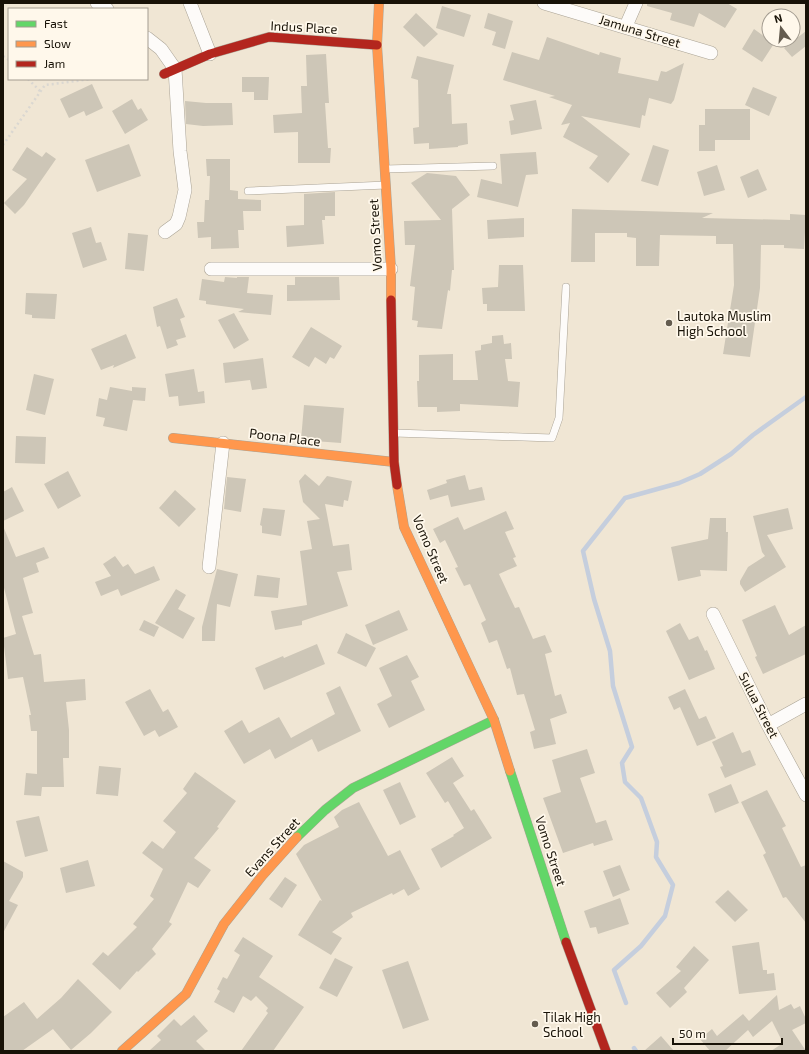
<svg xmlns="http://www.w3.org/2000/svg" width="809" height="1054" font-family="'Exo 2',sans-serif">
  <style>
    .lines { fill: none; stroke-linecap: round; stroke-linejoin: round }
    .stream { stroke: #c5cedd; stroke-width: 4.5 }
    .building { fill: #cdc6b7 }
    .lane-casing { stroke: #aaa395; stroke-width: 8 }
    .street-casing { stroke: #aaa395; stroke-width: 14 }
    .fast-casing { stroke: #aaa395; stroke-width: 10 }
    .slow-casing { stroke: #aaa395; stroke-width: 10 }
    .jam-casing { stroke: #aaa395; stroke-width: 10 }
    .path { stroke: #dad7d1; stroke-width: 2.5; stroke-dasharray: 2 3; stroke-linecap: butt }
    .lane { stroke: #fdfbf9; stroke-width: 7 }
    .street { stroke: #fdfbf9; stroke-width: 13 }
    .fast { stroke: #63d668; stroke-width: 9 }
    .slow { stroke: #ff974d; stroke-width: 9 }
    .jam { stroke: #b3261e; stroke-width: 9 }
    .poi-dot { fill: #645c4f; stroke: #fff8eb; stroke-width: 1.5 }
    .labels { text-anchor: middle; stroke-width: 3.5; stroke-linejoin: round; paint-order: stroke }
    .street-label { font-size: 13px; fill: #181207; stroke: #fff8eb }
    .poi-label { font-size: 13px; fill: #181207; stroke: #fff8eb; text-anchor: start }
  </style>
  <rect width="100%" height="100%" fill="#f0e6d4"/>
  <g class="lines">
    <path class="stream" d="M626 1003 614 970 641 946 665 916 673 885 656 857 657 842 641 798 625 782 622 763 632 747 613 686 610 651 594 599 583 551 625 498 679 483 700 474 731 454 753 435 806 397
      M634 1048 636 1051"/>
  </g>
  <path class="building" d="M647 3H727L737 9 725 28 699 13 694 27 670 20 672 13 647 6Z
    M442 6 471 15 464 37 436 28Z
    M416 13 438 34 424 47 403 27Z
    M488 13 513 21 505 49 492 45 496 32 484 28Z
    M754 29 769 40 775 42 762 62 742 49Z
    M806 31V46L792 57 784 48Z
    M547 37 599 55 600 52 621 58 618 73 658 81 661 71 666 72 684 63 674 100 671 104 649 98 645 116 642 115 640 128 581 116 630 154 608 183 589 168 598 156 563 137 570 123 561 125 572 105 549 97 555 96 503 80 512 52 539 60Z
    M326 54 329 103H325L328 148H331L330 163H298V132L274 133 273 115 302 113 301 86H307L306 55Z
    M417 56 454 65 447 94H451L452 124 467 123 468 144 458 146V147L429 149V143L414 144 413 128 419 127 418 80 411 78Z
    M242 77H269L268 100H254V92H242Z
    M92 84 103 108 86 116 84 111 69 118 60 99Z
    M753 87 777 97 769 116 745 105Z
    M132 99 138 110 141 108 148 120 125 134 112 111Z
    M536 100 542 129 511 135 509 121 514 120 510 105Z
    M185 101 206 103H232L233 125 203 126 186 124Z
    M705 109H750V140H715V151H699V125H705Z
    M129 144 141 176 97 192 85 160Z
    M653 145 669 150 658 186 641 181Z
    M27 147 42 157 46 152 56 159 24 205 15 214 4 203 27 179 12 170Z
    M536 152 538 174 526 175 518 207 477 197 481 179 502 184 500 154Z
    M206 159H230V190L238 191V199L261 200V211H243L244 230H238L239 248 211 249V237L198 238 197 222H204L205 200H209L210 176H207Z
    M717 165 725 190 704 196 697 172Z
    M758 169 767 190 748 198 740 177Z
    M427 173 456 176 470 195 452 209 454 270H452L450 291 448 290 442 329 417 327 418 321 412 320 415 287 410 286 415 245H405L404 221 441 220 411 183Z
    M335 192V216H325V220H322L324 244 287 247 286 226 304 225V194Z
    M572 209 713 213 702 218 790 220V214L806 215 804 249 784 248V245H761L760 288 750 357 723 354 734 285 733 244H716V236L660 235 659 266H636V238L627 237V233H595V262H571Z
    M524 218V237L488 239 487 220Z
    M91 227 96 243 101 242 107 260 83 268 72 233Z
    M128 233 148 235 144 271 125 269Z
    M499 265H523L525 311H487V304H483L482 288 498 287Z
    M225 277 237 278V277H249L247 293 273 295 271 315 238 312 244 309 206 304V301L199 300 202 279 224 282Z
    M295 277H339L340 300 287 301V285H295Z
    M26 293 57 294 55 319 32 318V315L25 314Z
    M177 298 185 317 180 319 186 337 176 340 178 345 167 349 160 326 157 327 153 307Z
    M234 313 249 340 234 349 218 320Z
    M311 327 342 346 334 359 330 357 326 364 315 357 309 367 292 357Z
    M126 334 136 358 113 368 114 365 101 370 91 349Z
    M503 335 504 344 511 343 512 359H505L508 381 520 382 518 407 460 404V411L437 412V407H418L417 381H419V355L453 354V380H478L475 351 481 350V345L492 343V336Z
    M263 358 267 388 252 390 250 380 225 383 223 363Z
    M194 369 198 392 204 391 205 403 179 406 178 396 169 397 165 374Z
    M34 374 54 379 45 415 26 410Z
    M110 387 132 391V387L146 388 145 401 133 400 127 431 103 426 105 418 96 416 99 398 107 400Z
    M304 405 344 408 341 443 301 440Z
    M16 436 46 437 45 464 15 463Z
    M68 471 81 496 58 509 44 484Z
    M305 474 319 486 327 476 352 481 348 501 344 500 343 507 325 504 333 546 349 544 352 570 337 572 348 606 302 621V625L275 630 271 611 307 605 300 551 312 549 307 521 320 519 303 502 299 481Z
    M465 475 469 490 482 487 485 500 451 507 448 495 430 500 427 490 447 483 446 480Z
    M227 477 246 479 241 512 224 509Z
    M12 487 24 511 3 521V492Z
    M175 490 196 509 179 527 159 508Z
    M263 508 285 510 281 536 262 533V526L260 525Z
    M788 508 793 529 767 535 786 567 745 592 740 584V581L748 567 765 556 762 552 753 516Z
    M506 511 514 529 505 532 516 557 513 558 517 566 499 574 515 608 519 607 533 639 545 635 552 652 545 654 555 696 561 694 567 713 550 719 556 744 534 749 530 732 535 730 524 694 517 695 510 668 507 669 497 640 489 643 481 623 486 620 470 584 464 586 455 568 458 567 445 540 440 543 433 529 458 517 464 530Z
    M710 518H726V532H728L727 571 700 570 701 576 678 581 671 547 708 539Z
    M3 526 16 557 44 547 49 558 36 563 39 572 23 578 33 613 22 616 34 655 41 654 44 682 85 679 86 700 66 702 69 730V758H63L64 787H42L41 796 24 795 26 773 37 774V731H31L29 715H31L23 677 8 679 3 638 16 634 3 584Z
    M115 556 123 567 128 564 135 574 154 566 160 580 121 596 118 589 101 596 95 582 111 576 103 564Z
    M217 569 238 574 230 607 217 604 215 641H202V627Z
    M257 575 280 578 278 598 254 596Z
    M176 589 186 595 178 609 195 618 183 639 155 623Z
    M775 605 789 635 806 625V654L763 674 755 657 757 656 742 620Z
    M399 610 408 630 373 645 365 625Z
    M144 620 159 627 154 637 139 630Z
    M680 623 689 640 698 636 705 651 707 650 715 669 689 680 666 631Z
    M346 633 376 648 366 667 337 653Z
    M317 644 325 664 264 690 255 668 283 656 284 658Z
    M407 655 419 677 411 681 425 710 389 728 377 704 392 696 379 668Z
    M340 686 361 731 318 752 312 739 275 759 270 749 244 764 224 731 242 720 249 733 279 717 291 738 335 714 326 693Z
    M150 689 163 712 168 709 178 727 159 737 155 730 144 736 125 702Z
    M685 689 699 719 706 716 716 738 697 746 680 707 674 710 668 697Z
    M733 732 742 753 750 750 756 765 725 778 720 767 723 766 712 742Z
    M587 749 595 773 580 778 596 823 606 820 613 840 594 846 593 843 563 853 543 798 561 792 552 760Z
    M452 757 464 776 453 783 471 811 474 809 492 838 441 868 431 849 454 836 453 835 464 828 448 801 445 803 426 773Z
    M99 766 121 768 118 796 96 794Z
    M195 772 236 801 217 827 219 828 194 858 211 870 198 888 188 882 169 922 172 924 152 949 156 954 138 972 137 971 120 990 92 964 103 952 108 956 137 927 133 924 154 899 150 896 163 869 142 853 152 841 163 849 176 832 163 821 187 793 183 789Z
    M400 782 416 817 400 825 383 790Z
    M731 784 739 803 715 813 708 794Z
    M767 790 786 826 782 828 801 867 806 865V923L786 897 783 898 763 855 766 853 741 802Z
    M359 802 388 856 400 850 420 889 408 896 404 889 393 895 392 893 351 913 353 917 332 932 342 938 331 955 298 935 320 900 322 901 296 854 304 845 339 827 334 817 342 810Z
    M39 816 48 851 25 857 16 821Z
    M88 860 95 886 66 893 60 868Z
    M3 861 23 872V877L9 901 18 905 3 933Z
    M620 865 630 890 613 897 603 871Z
    M285 877 297 885 282 908 269 899Z
    M728 890 748 910 735 922 715 902Z
    M620 898 629 924 598 934 596 927 590 928 584 911Z
    M243 937 273 956 259 977 304 1007 273 1051H241L268 1013 266 1011 268 1008 256 996 251 1001 243 996 234 1013 214 1002 220 991 217 989 223 977 227 979 240 955 234 951Z
    M759 942 763 970H767V974L774 973 776 990 739 994 732 946Z
    M694 946 709 960 684 988 687 992 670 1008 656 993 681 971 676 967Z
    M335 958 353 967 337 997 319 988Z
    M408 961 429 1020 403 1029 382 970Z
    M78 979 112 1012 91 1033 71 1050 53 1029 22 1051H3V1017L24 1002 37 1019 61 998Z
    M777 995 779 1010 791 1004 794 1009 800 1006 806 1019V1023L792 1030 806 1051H771L783 1043 772 1021 753 1037 748 1030 725 1051H710L700 1039 712 1029 717 1036 743 1014 749 1021Z
    M194 1015 208 1031 196 1041 206 1051H149L161 1040 157 1036 174 1019 181 1026Z
    M661 1036 674 1051H644Z"/>
  <g class="lines">
    <defs>
      <path id="lane" d="M385 169 493 166
        M248 191 386 185
        M394 433 552 438 559 418 566 287"/>
      <path id="street" d="M97 3 107 9
        M190 3 210 54
        M544 3 711 53
        M626 26 636 3
        M147 38 161 49 175 69 180 151 185 190 179 217 176 224 165 232
        M211 269H391
        M209 567 223 443
        M713 614 768 725 806 795
        M768 725 806 704"/>
      <path id="fast" d="M510 771 566 942
        M297 837 325 810 353 788 494 720"/>
      <path id="slow" d="M379 3 377 45 391 269V300
        M173 438 394 462
        M397 485 404 527 494 720 510 771
        M122 1051 186 994 224 924 262 876 297 837"/>
      <path id="jam" d="M164 74 210 54 269 37 377 45
        M391 300 394 462 397 485
        M566 942 606 1051"/>
    </defs>
    <use href="#lane" class="lane-casing"/>
    <use href="#street" class="street-casing"/>
    <use href="#fast" class="fast-casing"/>
    <use href="#slow" class="slow-casing"/>
    <use href="#jam" class="jam-casing"/>
    <path class="path" d="M3 56 9 60
      M28 79 41 92
      M3 145 45 85 92 79"/>
    <use href="#lane" class="lane"/>
    <use href="#street" class="street"/>
    <use href="#fast" class="fast"/>
    <use href="#slow" class="slow"/>
    <use href="#jam" class="jam"/>
  </g>
  <g class="poi-dot">
    <circle cx="669" cy="323" r="4"/>
    <circle cx="535" cy="1024" r="4"/>
  </g>
  <g class="labels">
    <g class="street-label">
      <text transform="translate(304 27) rotate(3)" y="5">Indus Place</text>
      <text transform="translate(640 31) rotate(17)" y="5">Jamuna Street</text>
      <text transform="translate(375 235) rotate(-93)" y="5">Vomo Street</text>
      <text transform="translate(285 437) rotate(7)" y="5">Poona Place</text>
      <text transform="translate(431 549) rotate(67)" y="5">Vomo Street</text>
      <text transform="translate(759 705) rotate(63)" y="5">Sulua Street</text>
      <text transform="translate(272 847) rotate(-48)" y="5">Evans Street</text>
      <text transform="translate(551 851) rotate(72)" y="5">Vomo Street</text>
    </g>
    <g class="poi-label">
      <text x="677" y="321">Lautoka Muslim<tspan x="677" dy="15">High School</tspan></text>
      <text x="543" y="1022">Tilak High<tspan x="543" dy="15">School</tspan></text>
    </g>
  </g>
  <rect width="809" height="1054" fill="none" stroke="#181207" stroke-width="8"/>
  <rect x="8" y="8" width="140" height="72" fill="#fff8eb" stroke="#a39c90"/>
  <rect x="16" y="21" width="20" height="6" fill="#63d668" stroke="#a39c90"/>
  <text x="44" y="28" font-size="12" fill="#181207">Fast</text>
  <rect x="16" y="41" width="20" height="6" fill="#ff974d" stroke="#a39c90"/>
  <text x="44" y="48" font-size="12" fill="#181207">Slow</text>
  <rect x="16" y="61" width="20" height="6" fill="#b3261e" stroke="#a39c90"/>
  <text x="44" y="68" font-size="12" fill="#181207">Jam</text>
  <g transform="translate(781 28) rotate(344)"><circle r="19" fill="#fff8eb" stroke="#a39c90"/>
  <path d="M0-3L7 15L0 10L-7 15Z" fill="#645c4f"/>
  <text y="-6" font-size="11" font-weight="bold" text-anchor="middle" fill="#181207">N</text>
  </g>
  <path d="M673 1038v6h109v-6" fill="none" stroke="#181207" stroke-width="2"/>
  <text x="679" y="1038" font-size="12" fill="#181207" stroke="#fff8eb" stroke-width="3" paint-order="stroke">50 m</text>
</svg>
